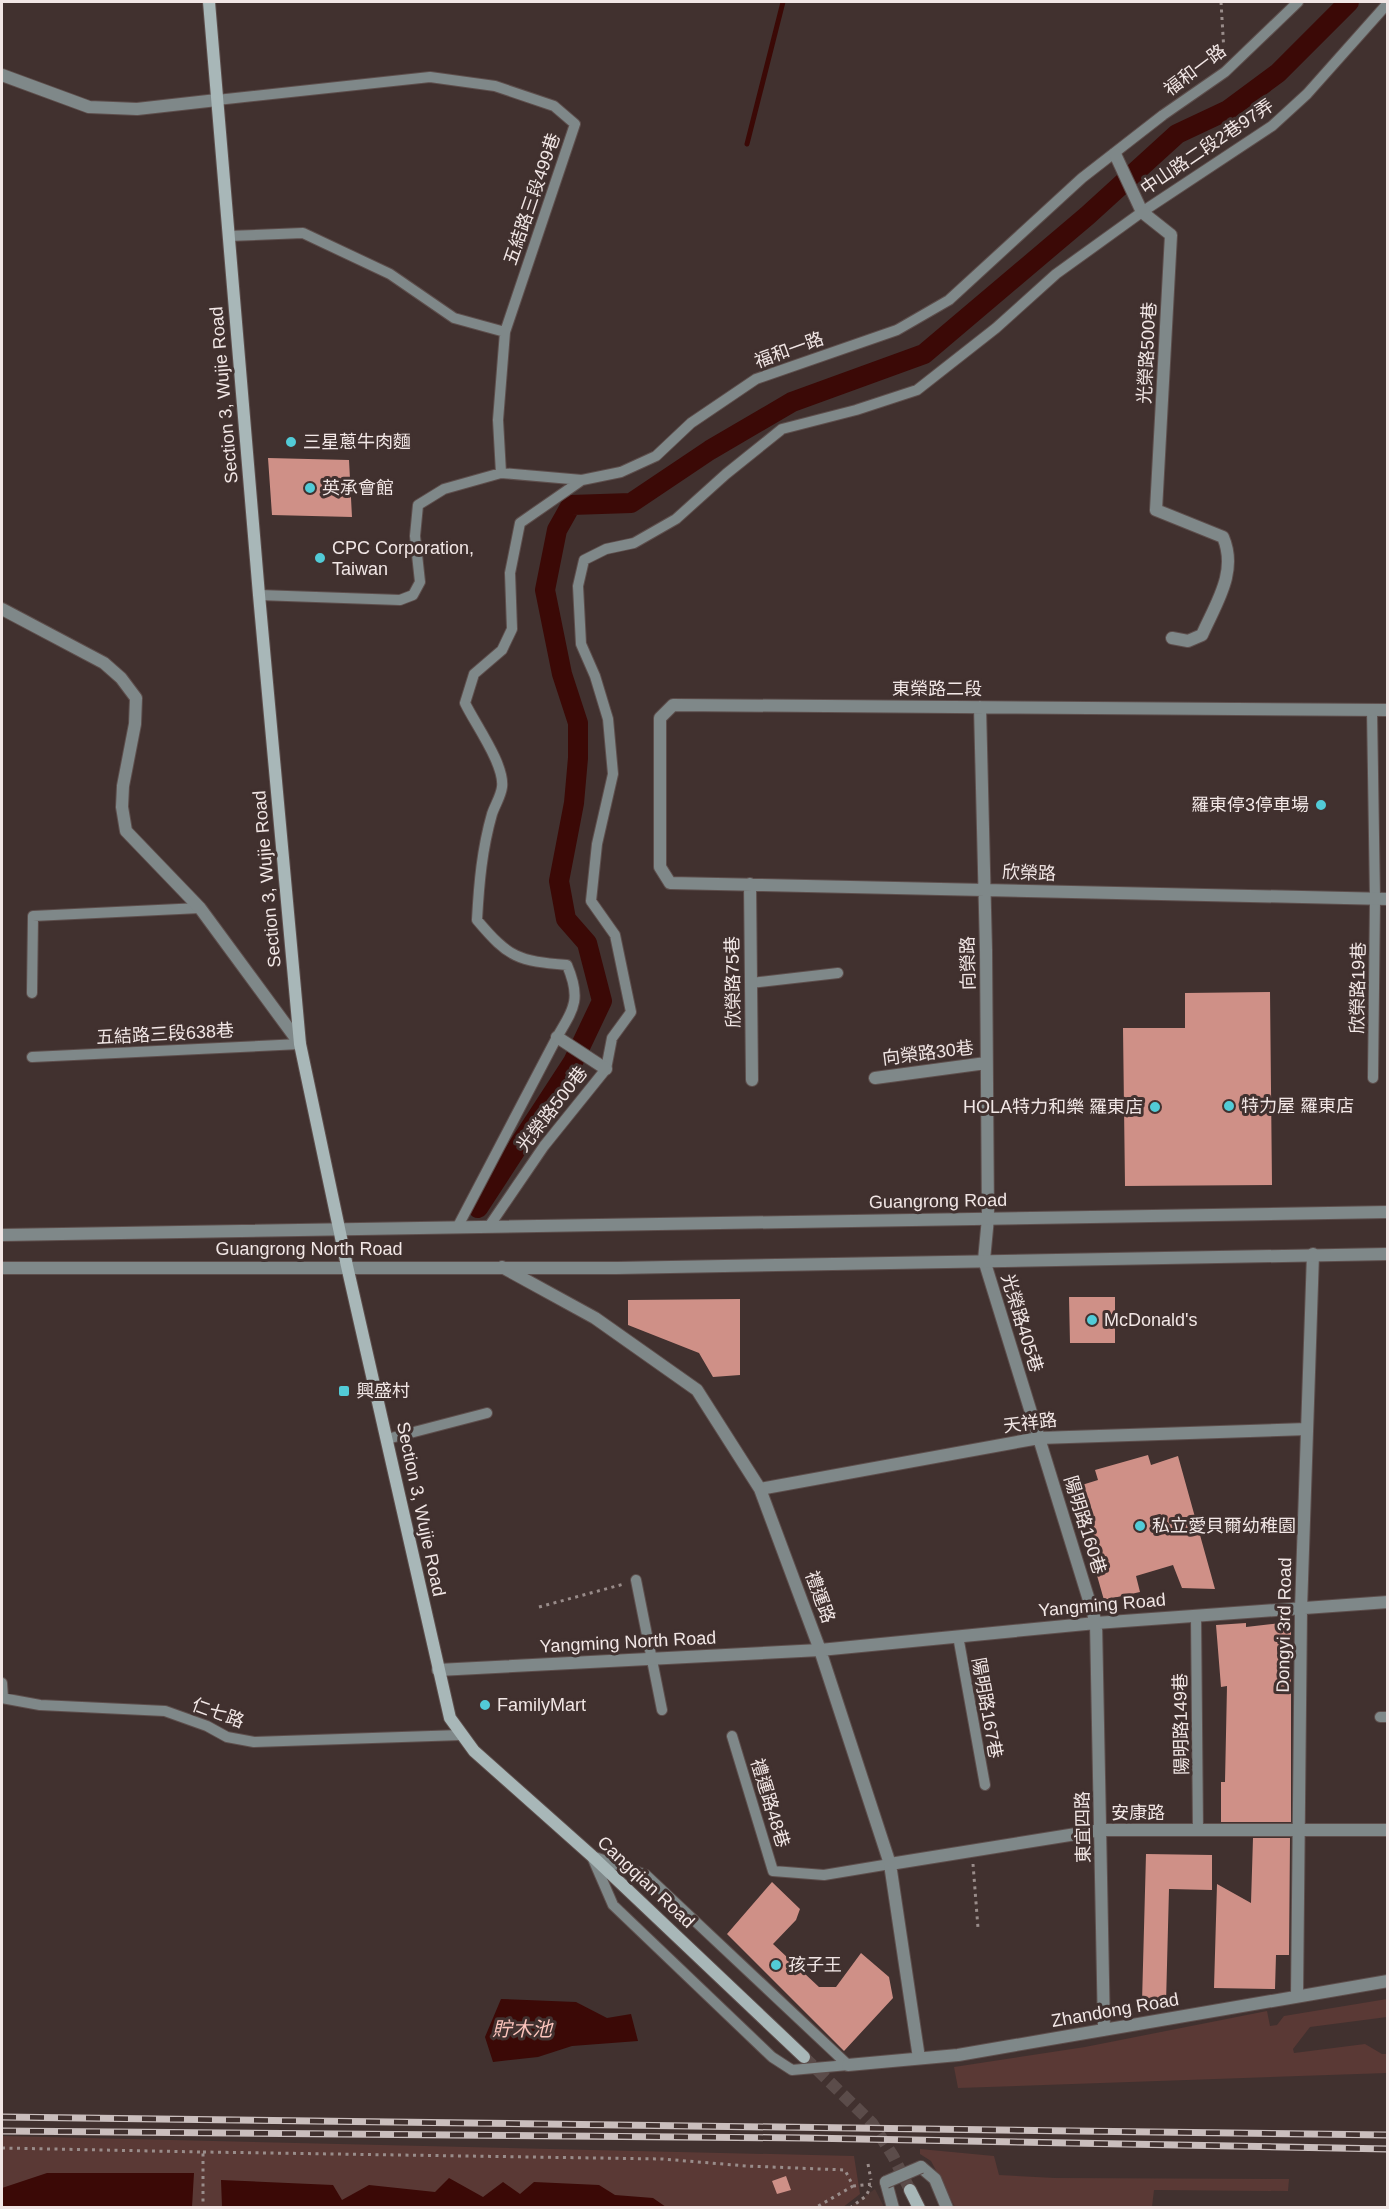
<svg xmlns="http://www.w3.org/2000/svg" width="1389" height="2209" font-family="Helvetica,'Noto Sans TC',sans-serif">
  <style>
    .built { fill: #4e3733 }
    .green { fill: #5a3935 }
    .water { fill: #3b0906 }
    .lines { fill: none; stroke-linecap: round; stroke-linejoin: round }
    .stream { stroke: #3b0906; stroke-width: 5 }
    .canal { stroke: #3b0906; stroke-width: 20 }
    .building { fill: #cf9087 }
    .secondary-tunnel { stroke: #5b4c4a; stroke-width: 12; stroke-dasharray: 12 6; stroke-linecap: butt }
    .service-casing { stroke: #5d4e4c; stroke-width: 12 }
    .minor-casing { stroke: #5d4e4c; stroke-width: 14 }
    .tertiary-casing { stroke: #5d4e4c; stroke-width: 14 }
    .secondary-casing { stroke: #5d4e4c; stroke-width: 14 }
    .path { stroke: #998c8a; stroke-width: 3; stroke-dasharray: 3 4.5; stroke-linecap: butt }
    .service { stroke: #7f8889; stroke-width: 10 }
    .minor { stroke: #7f8889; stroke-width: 12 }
    .tertiary { stroke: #7f8889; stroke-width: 12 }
    .secondary { stroke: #a8b7b8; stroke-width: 12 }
    .rail-casing { stroke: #cabebd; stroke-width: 7 }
    .rail { stroke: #41312f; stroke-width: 4.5; stroke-dasharray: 14; stroke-linecap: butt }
    .minor-bridge-casing { stroke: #5d4e4c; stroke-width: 14; stroke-linecap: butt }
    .minor-bridge { stroke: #7f8889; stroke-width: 12 }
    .poi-dot { fill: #52cbd7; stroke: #41312f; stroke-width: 2 }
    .labels { text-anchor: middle; stroke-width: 6; stroke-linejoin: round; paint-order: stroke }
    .street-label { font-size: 18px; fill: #f1e6e5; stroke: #41312f }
    .poi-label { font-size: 18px; fill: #f1e6e5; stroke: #41312f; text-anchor: start }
    .water-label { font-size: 20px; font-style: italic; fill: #fdc5bd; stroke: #41312f }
  </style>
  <rect width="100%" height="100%" fill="#41312f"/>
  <path class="built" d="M875 2189 884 2207H850Z"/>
  <path class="green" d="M1387 1999V2017L1310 2027 1293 2049 1294 2053 1365 2044 1382 2054H1387V2073L958 2088 954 2067 1085 2047 1267 2011 1270 2026 1277 2025 1284 2016Z
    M2 2136 854 2156 860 2194 842 2208H2Z
    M920 2149 994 2156 999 2175 1055 2178 1289 2179 1288 2191 1154 2190 1152 2207H955L931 2161 920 2154Z"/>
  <path class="water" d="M501 1999 576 2002 607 2018 631 2014 638 2041 572 2046 538 2057 493 2062 485 2037Z
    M47 2173H194L192 2207H2V2188Z
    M449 2178 483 2197 503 2182 520 2194 534 2182 599 2185 615 2195 653 2198 666 2207H222L221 2180 333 2185 342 2200 369 2185 435 2192Z"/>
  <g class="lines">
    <path class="stream" d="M747 144 783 2"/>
    <path class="canal" d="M478 1208 573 1062 602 1001 587 943 566 919 559 881 574 803 578 758V723L562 674 545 590 557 530 571 505 631 503 710 450 792 402 924 354 1087 216 1177 134 1228 110 1278 73 1349 2"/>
  </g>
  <path class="building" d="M268 458 349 460 352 517 272 515Z
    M1270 992 1272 1185 1125 1186 1123 1028H1185V993Z
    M1069 1297H1115V1343H1070Z
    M740 1299V1375L713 1377 699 1353 628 1325V1300Z
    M1148 1455 1151 1465 1178 1456 1215 1589 1182 1588 1173 1565 1136 1576 1140 1592 1104 1600 1072 1488 1098 1480 1095 1470Z
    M1291 1622V1822H1221V1782H1225L1227 1686 1221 1687 1216 1625 1246 1623V1627Z
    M1253 1838H1290L1289 1955H1276L1275 1989 1214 1988 1217 1884 1251 1903Z
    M1146 1854 1212 1855V1890L1169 1889 1166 2003 1142 2002Z
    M772 1882 800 1909 796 1920 773 1944 819 1987H836L861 1953 889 1977 893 1998 844 2051 727 1934Z
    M786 2176 791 2190 777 2194 772 2181Z"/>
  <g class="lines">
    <path class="secondary-tunnel" d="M804 2057 872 2123 893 2156 910 2190"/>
    <defs>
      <path id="service" d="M217 100 430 77 495 86 554 106 575 124 505 332 498 420 501 473
        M228 236 303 233 390 274 454 318 505 332
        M259 595 400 600 413 595 420 582 415 536 418 505 444 489 501 473 582 480 621 472 656 456 691 423 756 379 897 330 949 300 1082 178 1163 115 1225 72 1298 2
        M1372 710 1375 899 1373 1078
        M751 983 838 973
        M32 993 33 916 200 908
        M32 1057 300 1044
        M490 1225 544 1146 606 1069 612 1038 631 1012 615 935 591 901 597 844 613 774 608 719 595 676 581 644 578 586 584 560 606 549 634 543 676 519 726 474 782 429 856 410 917 390 996 328 1056 274 1142 212 1272 126 1307 94 1388 3
        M458 1226 557 1037C575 1007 581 998 567 965 518 961 509 958 477 920 479 883 482 849 492 814 495 805 501 796 502 787 505 765 475 724 465 703L474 674 502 650 512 629 510 573 520 523 582 480
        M387 1439 487 1413
        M636 1580 662 1710
        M1196 1616 1198 1831
        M958 1636 985 1785
        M2 1683 3 1698
        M2 1698 40 1705 165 1711 207 1726 227 1737 254 1742 461 1735
        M1380 1717H1388
        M732 1736 773 1871 824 1875 890 1864
        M592 1856 646 1875 848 2065
        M593 1859 613 1905 772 2057 792 2070 848 2065"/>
      <path id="minor" d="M2 75 89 107 137 109 217 100
        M1115 154 1142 212 1171 235 1156 510 1223 537C1238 572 1216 603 1202 635L1188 641 1172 638
        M980 707 986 950 988 1218 984 1260 1096 1623 1104 2030
        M1388 710 673 705 660 718V867L670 883 1388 899
        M750 884 752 1080
        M557 1037 606 1069
        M875 1078 986 1063
        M502 1267 595 1318 697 1390 760 1489 820 1650 890 1864 919 2058
        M760 1489 1039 1438 1307 1429
        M438 1670 820 1650 1096 1623 1388 1602
        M890 1864 1101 1830H1388
        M1297 1996 1301 1609 1313 1254
        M848 2065 958 2055 1388 1981
        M921 2167 935 2179 947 2208
        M886 2182 893 2208"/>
      <path id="tertiary" d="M2 609 104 663 121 678 136 698 135 724 123 786 122 807 126 831 200 908 300 1044
        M2 1235 1388 1212
        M2 1268H617L1388 1254"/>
      <path id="secondary" d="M209 2 259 595 300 1044 347 1266 450 1718 474 1751 592 1856 804 2057
        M910 2190 919 2208"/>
    </defs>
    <use href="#service" class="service-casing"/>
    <use href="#minor" class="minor-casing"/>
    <use href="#tertiary" class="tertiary-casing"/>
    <use href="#secondary" class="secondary-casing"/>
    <path class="path" d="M1221 2 1224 52
      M539 1607 624 1584
      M973 1864 978 1928
      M2 2148 203 2152V2208
      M203 2152 662 2159 747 2166 845 2170 853 2186 815 2208
      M868 2164 871 2180
      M853 2186 872 2184
      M850 2208 866 2196 871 2186"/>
    <use href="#service" class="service"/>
    <use href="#minor" class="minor"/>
    <use href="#tertiary" class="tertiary"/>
    <use href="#secondary" class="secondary"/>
    <defs>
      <path id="rail" d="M2 2117 1388 2135
        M2 2131 806 2138 1388 2149"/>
    </defs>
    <use href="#rail" class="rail-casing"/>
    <use href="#rail" class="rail"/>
    <defs>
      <path id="minor-bridge" d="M886 2182 921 2167"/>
    </defs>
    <use href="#minor-bridge" class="minor-bridge-casing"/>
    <use href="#minor-bridge" class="minor-bridge"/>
  </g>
  <g class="poi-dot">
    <circle cx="291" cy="442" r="6"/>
    <circle cx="310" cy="488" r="6"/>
    <circle cx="320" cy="558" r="6"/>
    <circle cx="1321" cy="805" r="6"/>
    <circle cx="1229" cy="1106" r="6"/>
    <circle cx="1155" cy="1107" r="6"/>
    <circle cx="1092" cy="1320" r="6"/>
    <rect x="338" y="1385" width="12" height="12" rx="3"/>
    <circle cx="1140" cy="1526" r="6"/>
    <circle cx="485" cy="1705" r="6"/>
    <circle cx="776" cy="1965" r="6"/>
  </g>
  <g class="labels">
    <g class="street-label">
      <text transform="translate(1195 70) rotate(-37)" y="6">福和一路</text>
      <text transform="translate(1207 147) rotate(-34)" y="6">中山路二段2巷97弄</text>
      <text transform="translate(532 199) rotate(-71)" y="6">五結路三段499巷</text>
      <text transform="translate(789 350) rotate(-20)" y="6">福和一路</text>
      <text transform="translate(1147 353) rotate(-87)" y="6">光榮路500巷</text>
      <text transform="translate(224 395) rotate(-95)" y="6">Section 3, Wujie Road</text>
      <text x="937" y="695">東榮路二段</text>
      <text transform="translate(1029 873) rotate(2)" y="6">欣榮路</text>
      <text transform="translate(267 879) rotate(-95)" y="6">Section 3, Wujie Road</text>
      <text transform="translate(968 963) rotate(-91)" y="6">向榮路</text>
      <text transform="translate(733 982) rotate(-91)" y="6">欣榮路75巷</text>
      <text transform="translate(1358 988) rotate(-89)" y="6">欣榮路19巷</text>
      <text transform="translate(165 1034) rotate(-3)" y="6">五結路三段638巷</text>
      <text transform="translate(928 1053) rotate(-7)" y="6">向榮路30巷</text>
      <text transform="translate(552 1109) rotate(-52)" y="6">光榮路500巷</text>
      <text transform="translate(938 1201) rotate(-1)" y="6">Guangrong Road</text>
      <text x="309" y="1255">Guangrong North Road</text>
      <text transform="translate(1022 1323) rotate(73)" y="6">光榮路405巷</text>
      <text transform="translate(1030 1423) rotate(-7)" y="6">天祥路</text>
      <text transform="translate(421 1509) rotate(78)" y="6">Section 3, Wujie Road</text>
      <text transform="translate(1085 1525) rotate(73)" y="6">陽明路160巷</text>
      <text transform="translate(820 1597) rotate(70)" y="6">禮運路</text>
      <text transform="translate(1102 1605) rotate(-5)" y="6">Yangming Road</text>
      <text transform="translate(1284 1625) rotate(-89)" y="6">Dongyi 3rd Road</text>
      <text transform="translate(628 1642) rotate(-3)" y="6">Yangming North Road</text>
      <text transform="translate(987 1708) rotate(80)" y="6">陽明路167巷</text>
      <text transform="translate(218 1713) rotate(20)" y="6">仁七路</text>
      <text transform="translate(1181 1724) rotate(-91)" y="6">陽明路149巷</text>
      <text transform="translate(770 1803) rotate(73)" y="6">禮運路48巷</text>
      <text x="1138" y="1819">安康路</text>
      <text transform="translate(1083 1827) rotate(-91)" y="6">東宜四路</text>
      <text transform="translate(646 1882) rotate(43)" y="6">Cangqian Road</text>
      <text transform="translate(1115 2010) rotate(-10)" y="6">Zhandong Road</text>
    </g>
    <g class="poi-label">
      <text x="303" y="448">三星蔥牛肉麵</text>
      <text x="322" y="494">英承會館</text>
      <text x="332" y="554">CPC Corporation,<tspan x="332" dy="21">Taiwan</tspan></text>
      <text x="1309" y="811" text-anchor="end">羅東停3停車場</text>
      <text x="1241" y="1112">特力屋 羅東店</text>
      <text x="1143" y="1113" text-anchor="end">HOLA特力和樂 羅東店</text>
      <text x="1104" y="1326">McDonald's</text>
      <text x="356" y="1397">興盛村</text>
      <text x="1152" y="1532">私立愛貝爾幼稚園</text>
      <text x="497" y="1711">FamilyMart</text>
      <text x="788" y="1971">孩子王</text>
    </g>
    <g class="water-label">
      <text x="522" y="2036">貯木池</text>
    </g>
  </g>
  <rect width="1389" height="2209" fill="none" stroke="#f1e6e5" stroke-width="6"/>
</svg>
